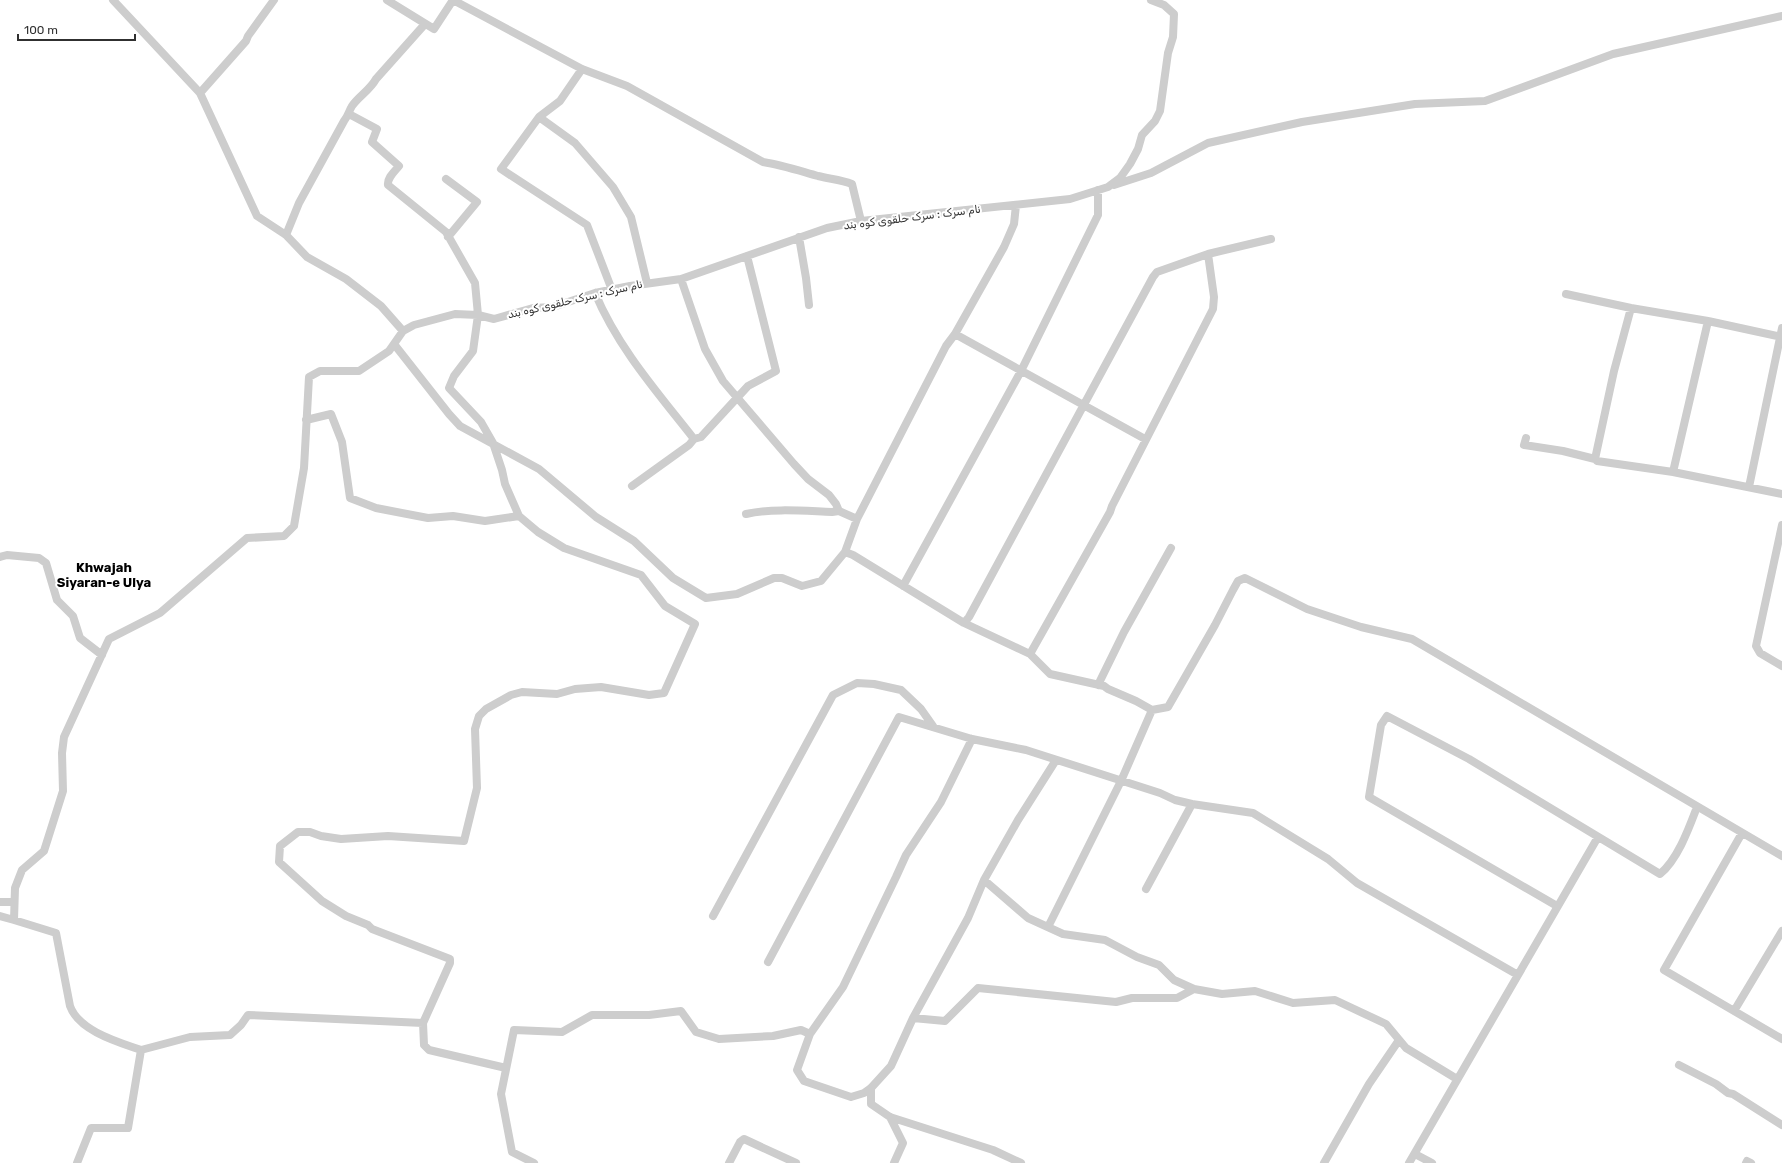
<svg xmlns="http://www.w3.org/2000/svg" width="1782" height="1163" font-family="Rubik,'Noto Naskh Arabic',sans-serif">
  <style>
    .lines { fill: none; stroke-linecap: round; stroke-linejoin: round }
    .street { stroke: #cdcdcd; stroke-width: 8 }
    .labels { text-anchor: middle; stroke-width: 4; stroke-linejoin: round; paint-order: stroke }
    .street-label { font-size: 11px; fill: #303030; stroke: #fff }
    .quarter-label { font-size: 13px; font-weight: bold; fill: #000; stroke: #fff }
  </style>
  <rect width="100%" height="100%" fill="#fff"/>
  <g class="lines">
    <path class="street" d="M113 0 200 93 257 216 286 235 307 257 346 279 381 306 403 331
      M387 0 434 29 453 0 582 69 627 86 763 162C782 165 800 171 818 176 830 179 841 180 852 184L861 221
      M582 69 560 101 539 117 501 169 587 225 612 290
      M200 93 246 41 248 36 274 0
      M349 114 377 129 372 142 399 166C394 172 387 178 388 185L446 232 475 283 478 315 473 351 454 376 449 388 481 422 493 443 502 470 505 484 519 516 538 532 564 548 641 575 665 606 695 624 664 693 649 695 601 687 575 689 557 694 522 692 511 695 486 709 479 716 475 729 477 788 464 841 388 836 341 839 321 836 310 832H298L280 846 279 862 322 901 346 916 368 925 372 929 450 959V963L423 1023 424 1045 429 1050 506 1068
      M539 117 575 143 613 187 631 217 647 283
      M446 179 477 202 448 237
      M1114 185 1151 173 1208 143 1302 122 1415 104 1485 101 1613 54 1782 16
      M286 235 299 203 344 121C348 116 349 111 352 106 359 96 370 90 376 79L425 24
      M799 237 806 278 809 305
      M681 279 705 349 723 381 794 464 808 479 829 495 836 504 839 511
      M595 293C618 348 658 393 694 439
      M1566 294 1631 308 1708 321 1782 337
      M955 334 1145 439
      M394 344 449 414 460 426 539 469 596 517 634 541 673 578 706 598 737 594 774 578H782L802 586 821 581 845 552 857 519 946 346 955 334 1004 247 1014 224 1016 205
      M306 420 331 414 342 442 350 498 376 508 428 518 453 516 485 521 519 516
      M1526 438 1524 445 1563 451 1595 459 1597 461 1673 472 1782 494
      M1595 459 1614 371 1631 308
      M1673 472 1708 321
      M632 486 689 445 694 439 701 437 748 386 776 371 747 256
      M1749 487 1782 328
      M746 514C774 508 804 511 832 512L839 511 857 519
      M1782 525 1756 646 1760 653 1782 666
      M845 552 853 555 964 623 1030 654 1050 674 1104 686 1108 689 1136 701 1152 710 1168 707 1215 625 1233 590 1238 581 1245 578 1307 609 1361 627 1412 639 1782 856
      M0 557 7 555 39 558 46 563 57 600 73 616 80 638 102 655
      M903 586 1021 371 1098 215V190
      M964 623 969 617 1153 277 1157 272 1208 254 1271 239
      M1030 654 1110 512 1112 506 1213 309 1214 297 1208 254
      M1098 685 1124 632 1171 548
      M972 739 941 802 906 855 896 877 843 987 810 1034 797 1070 804 1081 851 1097 864 1093 871 1088 891 1066 913 1018 968 918 984 880 1018 820 1056 760
      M1742 833 1664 970 1782 1039
      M984 880 1028 918 1063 934 1105 940 1137 957 1159 965 1174 980 1194 989
      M1146 889 1192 804
      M0 902H14
      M1557 906 1369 797 1381 725 1387 716 1469 759 1660 874C1678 859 1689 828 1697 807
      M0 916 14 920 15 888 22 870 44 851 63 791 62 753 64 737 109 639 160 613 247 538 284 536 294 526 304 468 309 377 320 371H359L389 351 403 331 414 325 455 314 478 315 494 319 533 308 553 307 595 293 630 286 681 279 827 228 861 221 1070 199 1108 187 1120 178 1130 164 1138 149 1142 135 1155 121 1160 111 1168 53 1173 37 1174 14 1164 5 1151 0
      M713 916 833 695 857 683 874 684 901 690 921 709 933 726
      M14 920 56 933 70 1006C79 1031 118 1042 141 1050L128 1128H91L77 1163
      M1048 927 1121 781 1152 710
      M768 962 899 717 972 739 1026 750 1160 793 1175 800 1192 804 1253 813 1328 859 1357 883 1518 975
      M1734 1011 1782 931
      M913 1018 945 1021 978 988 1116 1002 1132 998H1177L1194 989 1222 994 1255 991 1293 1003 1335 1000 1386 1024 1406 1048 1457 1079
      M141 1050 190 1037 230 1035 241 1025 248 1015 423 1023
      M1679 1065 1716 1084 1728 1093 1733 1094 1782 1125
      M871 1088V1104L890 1117 993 1150 1021 1163
      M890 1117 903 1143 894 1163
      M1415 1154 1432 1163
      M534 1163 512 1152 501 1094 514 1030 562 1032 592 1015H649L681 1011 696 1032 719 1039 773 1036 801 1030 810 1034
      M729 1163 740 1142 744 1139 796 1163
      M1324 1163 1369 1084 1399 1040
      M1409 1163 1598 837
      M1746 1163 1747 1161 1751 1163"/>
  </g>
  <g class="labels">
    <g class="street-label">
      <text transform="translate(912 217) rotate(-7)" y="4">نام سرک : سرک حلقوی کوه بند</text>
      <text transform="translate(575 299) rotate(-13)" y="4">نام سرک : سرک حلقوی کوه بند</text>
    </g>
    <g class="quarter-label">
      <text x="104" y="572">Khwajah<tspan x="104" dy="15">Siyaran-e Ulya</tspan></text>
    </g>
  </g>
  <path d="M18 34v6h117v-6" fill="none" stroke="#303030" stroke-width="2"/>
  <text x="24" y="34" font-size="12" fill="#303030" stroke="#ffffff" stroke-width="3" paint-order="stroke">100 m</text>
</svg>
